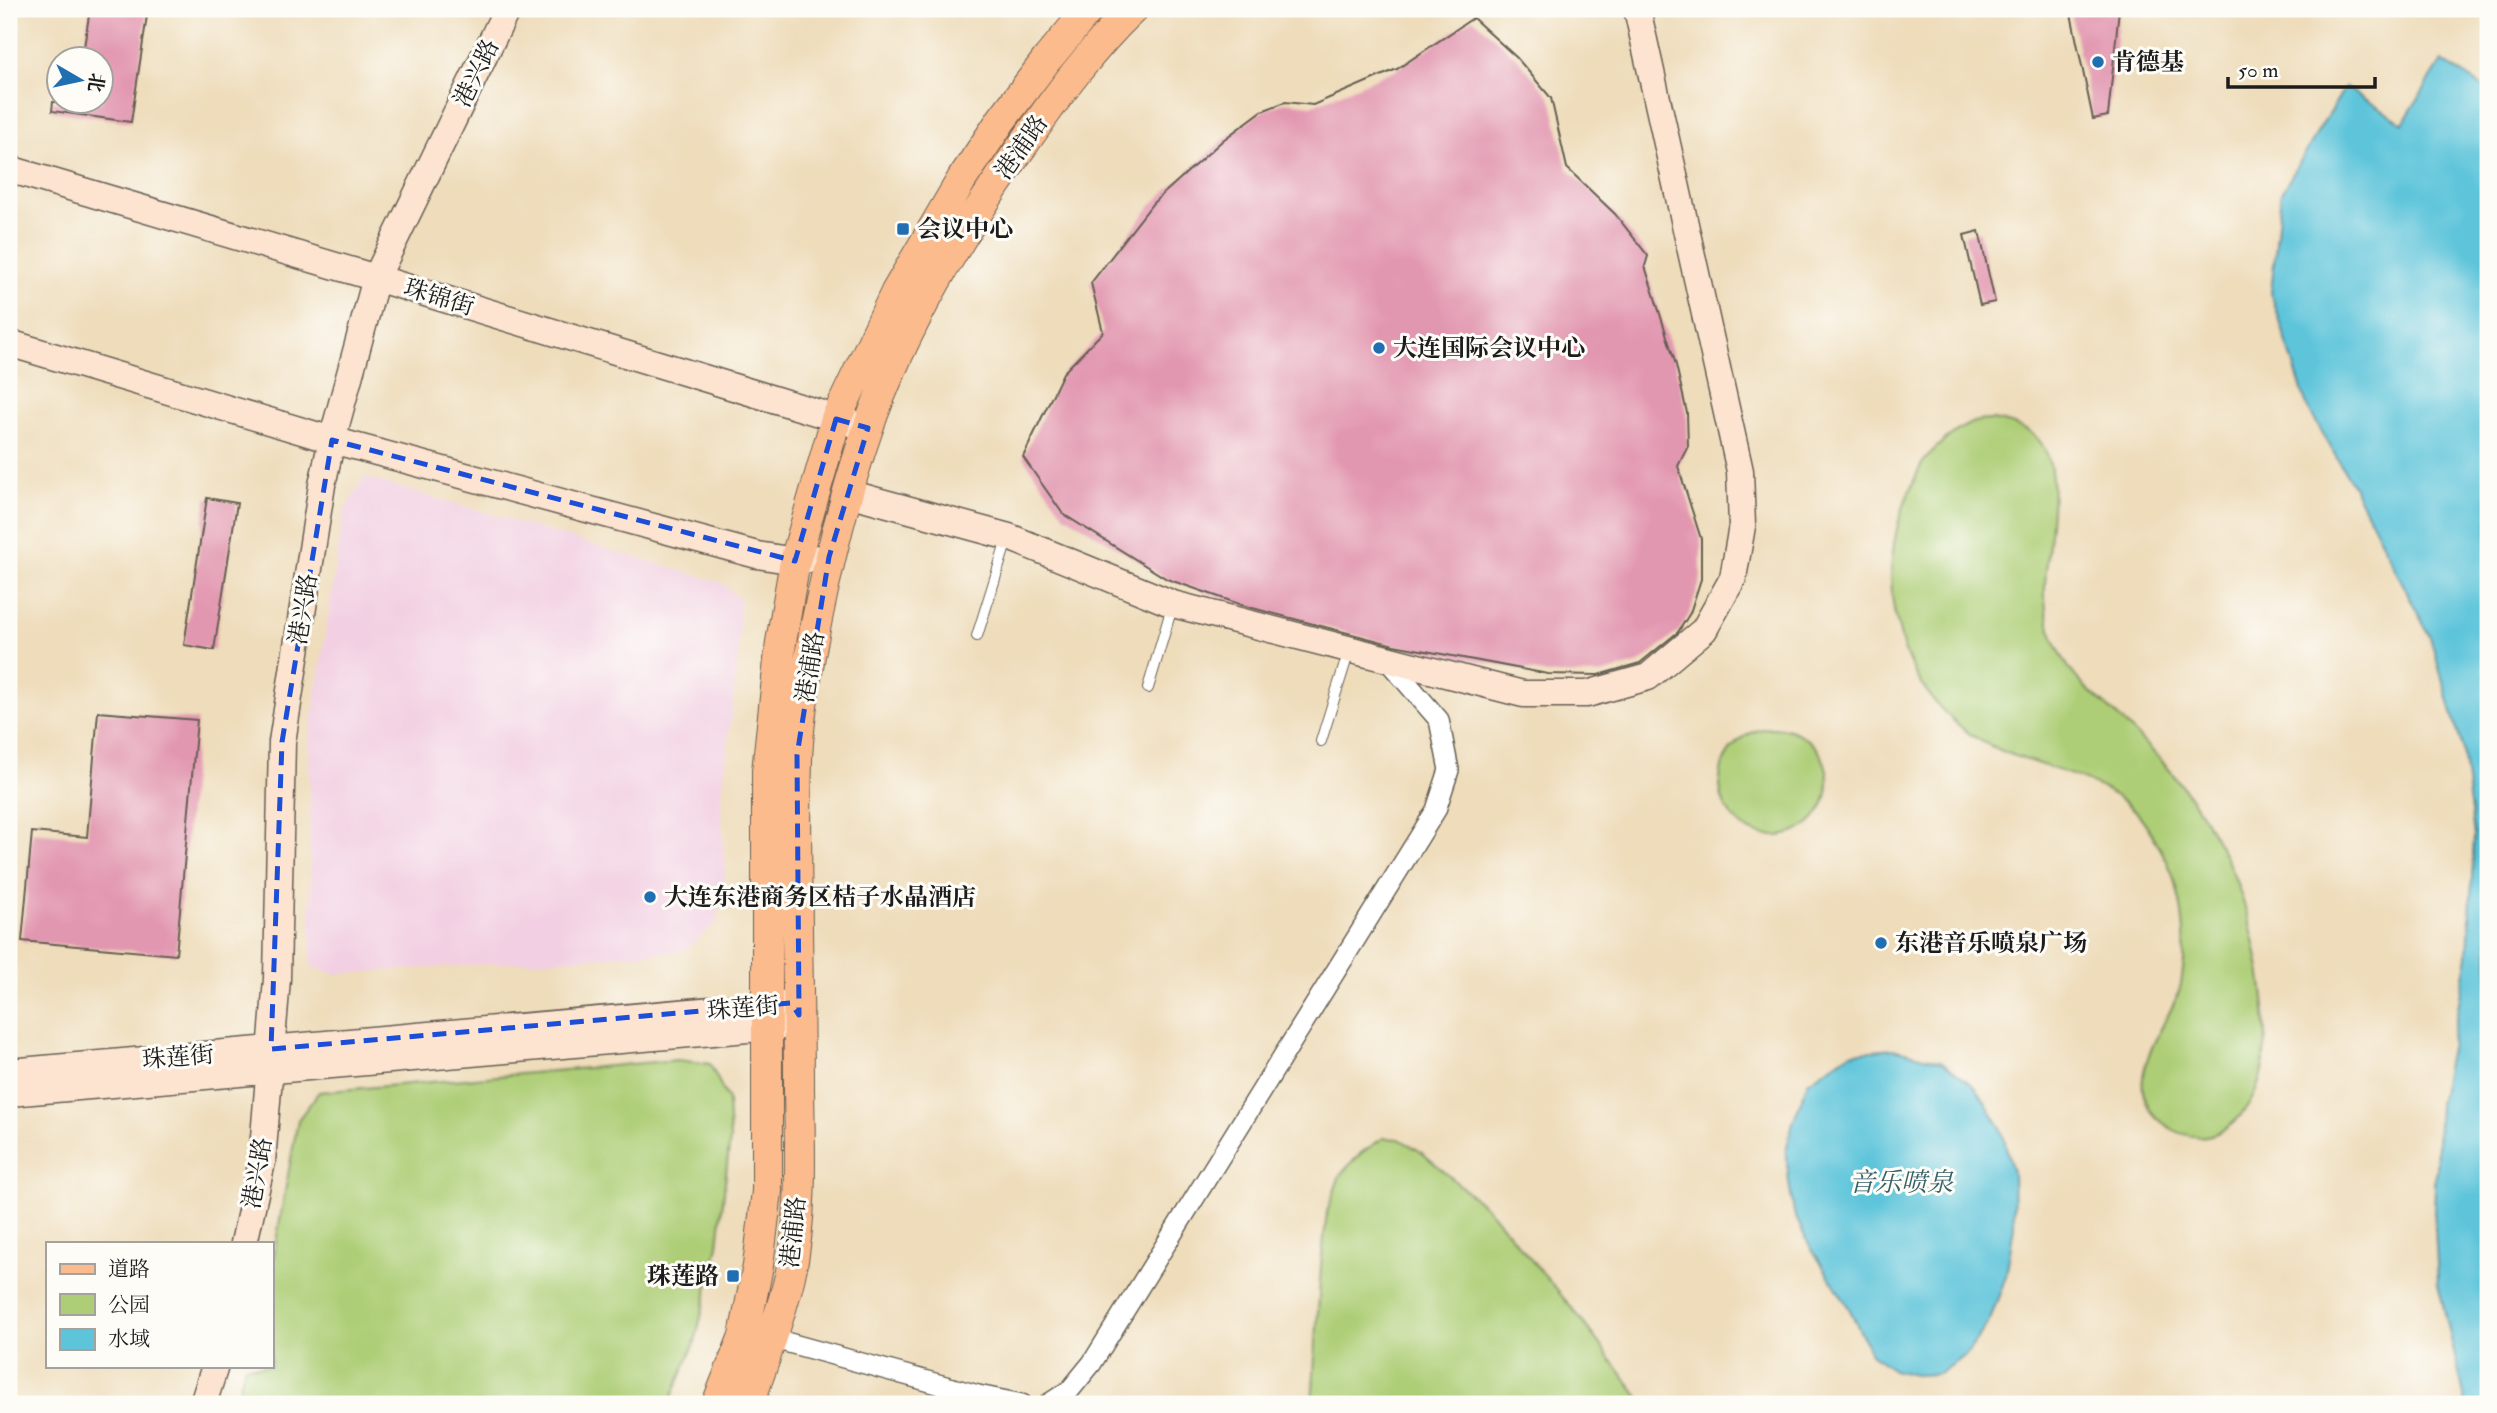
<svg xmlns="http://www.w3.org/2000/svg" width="2497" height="1413" font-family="'IM FELL Double Pica','Noto Serif SC',serif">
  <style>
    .built { fill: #f2cfe2 }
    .green { fill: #adce76; stroke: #647549; stroke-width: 2 }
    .water { fill: #5dc4da; stroke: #3c707b; stroke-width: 2 }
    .building { fill: #e297b0 }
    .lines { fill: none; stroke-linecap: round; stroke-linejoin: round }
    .lane-casing { stroke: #665f53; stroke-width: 12 }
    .street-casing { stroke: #665f53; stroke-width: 22 }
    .secondary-casing { stroke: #665f53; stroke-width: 29 }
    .primary-casing { stroke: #665f53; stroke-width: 32 }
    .lane { stroke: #fff; stroke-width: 10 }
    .street { stroke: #fff; stroke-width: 19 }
    .secondary { stroke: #fde4d1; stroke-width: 26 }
    .primary { stroke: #fbbb8d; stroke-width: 30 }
    .marked { fill: none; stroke: #1d4ed8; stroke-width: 5; stroke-dasharray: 14 9; stroke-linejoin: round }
    .poi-dot { fill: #1f6fb2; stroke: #fdfcf7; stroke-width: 2.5 }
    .labels { text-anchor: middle; stroke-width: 6; stroke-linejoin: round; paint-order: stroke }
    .poi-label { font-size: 24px; font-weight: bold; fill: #1c1c1c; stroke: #fdfcf7; text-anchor: start }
    .street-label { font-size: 24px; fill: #1c1c1c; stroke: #fdfcf7 }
    .water-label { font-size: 26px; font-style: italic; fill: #365f68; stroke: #fdfcf7 }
  </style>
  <rect width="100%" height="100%" fill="#fdfcf7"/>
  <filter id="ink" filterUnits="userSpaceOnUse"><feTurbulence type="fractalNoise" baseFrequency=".0143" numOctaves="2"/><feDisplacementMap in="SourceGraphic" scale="14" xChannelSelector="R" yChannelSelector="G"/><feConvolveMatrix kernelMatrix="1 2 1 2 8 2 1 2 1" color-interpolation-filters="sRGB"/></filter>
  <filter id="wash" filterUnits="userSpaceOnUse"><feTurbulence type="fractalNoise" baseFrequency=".00686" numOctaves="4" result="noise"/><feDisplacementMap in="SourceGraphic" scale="28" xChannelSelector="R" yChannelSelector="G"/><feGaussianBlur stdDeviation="1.57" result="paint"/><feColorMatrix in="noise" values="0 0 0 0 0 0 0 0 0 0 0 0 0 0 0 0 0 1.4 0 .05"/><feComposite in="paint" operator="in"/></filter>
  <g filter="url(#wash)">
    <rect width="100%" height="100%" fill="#eedcba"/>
    <path class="built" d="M364 477 722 583 740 599 738 656 721 803 726 892 716 923 684 951 336 974 311 967 309 740 344 512Z"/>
    <path class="green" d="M1993 420C2008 423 2023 426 2035 436 2069 468 2043 554 2045 595 2045 618 2054 643 2066 663 2079 685 2098 698 2116 715 2131 730 2147 745 2161 760 2187 789 2208 823 2226 858 2254 916 2282 1034 2254 1095 2246 1112 2235 1125 2217 1133 2200 1140 2182 1136 2167 1126 2111 1088 2167 1030 2180 988 2182 980 2183 970 2184 961 2186 923 2180 881 2160 848 2153 836 2145 820 2135 811 2095 774 2042 769 1995 748 1957 731 1926 698 1908 659 1903 649 1901 636 1898 625 1885 583 1892 532 1909 492 1914 482 1918 468 1925 460 1936 446 1958 427 1975 422 1981 420 1987 420 1993 420Z
      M1720 782a54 54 0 1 1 108 0a54 54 0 1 1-108 0Z
      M677 1060 710 1064 728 1100 730 1138 718 1245 695 1342 669 1404H235L245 1366H271V1269L298 1120 319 1092Z
      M1383 1138 1399 1139 1420 1151 1489 1210 1577 1314 1644 1404H1312L1321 1265 1327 1212 1340 1175 1361 1153Z"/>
    <path class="water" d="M2442 61 2488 90V1404H2466L2438 1283 2434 1210 2439 1104 2468 956 2474 836 2463 750 2430 637 2354 488 2307 406 2271 293 2281 193 2345 87 2403 123Z
      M1893 1049 1941 1061 1976 1088 2001 1128 2013 1172 2014 1227 2006 1276 1990 1320 1966 1355 1939 1374 1914 1375 1893 1370 1871 1354 1849 1308 1807 1241 1794 1213 1789 1183 1786 1151 1793 1122 1808 1082 1850 1053Z"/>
    <g id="blocks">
      <path class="building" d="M90 9H148L131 122 52 111 53 102H102V60H82Z
        M2070 9H2119L2108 116 2093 119Z
        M1473 18 1517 58 1551 98 1567 168 1615 214 1648 256 1645 266 1676 365 1687 413 1688 446 1678 466 1701 539V579L1690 613 1678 632 1640 663 1598 675 1548 674 1394 645 1245 606 1167 579 1063 514 1023 457 1063 373 1103 332 1091 283 1153 203 1223 140 1262 111 1285 102 1313 105 1397 69Z
        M1979 231 1995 302 1980 305 1964 235Z
        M207 498 237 503 214 650 184 645Z
        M98 712 197 720 176 955 22 941 32 832 87 837Z"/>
    </g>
  </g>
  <g filter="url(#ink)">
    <use href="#blocks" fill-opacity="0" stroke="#665f53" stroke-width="2"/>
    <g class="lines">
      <defs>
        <path id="lane" d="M977 636 1008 537
          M1148 688 1173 604
          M1321 741 1349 651"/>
        <path id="street" d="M771 1338 978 1395 1022 1404
          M1048 1404 1070 1390 1092 1363 1436 810 1449 770 1439 720 1388 661"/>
        <path id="secondary" d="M9 169 376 278 868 428
          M9 343 332 440 757 555 795 561 829 557
          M848 493 1009 537 1173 604 1523 694H1587L1648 677 1704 630 1733 578 1742 526 1740 471 1637 9
          M9 1072 791 1003 799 1015 795 1025 9 1093
          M244 1243 262 1162 277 979 282 742 322 485 332 440 376 278 507 9
          M203 1404 215 1366"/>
        <path id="primary" d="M717 1404 744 1336 758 1266 767 1191V771L781 642 795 561 836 419 896 292 962 179 1002 119 1048 58 1089 9
          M749 1404C763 1362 780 1319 790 1276 803 1215 800 1151 799 1089 799 979 794 869 797 759 799 712 808 665 817 619 830 555 846 492 867 431 903 327 962 231 1025 142 1057 96 1092 48 1133 9"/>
      </defs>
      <use href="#lane" class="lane-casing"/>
      <use href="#street" class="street-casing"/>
      <use href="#secondary" class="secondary-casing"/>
      <use href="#primary" class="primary-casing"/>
      <use href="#lane" class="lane"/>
      <use href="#street" class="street"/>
      <use href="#secondary" class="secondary"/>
      <use href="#primary" class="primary"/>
    </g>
  </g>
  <path class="marked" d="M836 419 868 428 829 557 797 755 799 1015 791 1003 271 1049 282 742 332 440 795 561Z"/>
  <g class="poi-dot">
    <circle cx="2098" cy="62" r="7"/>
    <rect x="896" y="222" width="14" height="14" rx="3.5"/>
    <circle cx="1379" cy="348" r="7"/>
    <circle cx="650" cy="897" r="7"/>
    <circle cx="1881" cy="943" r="7"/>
    <rect x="726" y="1269" width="14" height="14" rx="3.5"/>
  </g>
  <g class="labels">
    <g class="poi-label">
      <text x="2112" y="70">肯德基</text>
      <text x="917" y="237">会议中心</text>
      <text x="1393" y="356">大连国际会议中心</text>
      <text x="664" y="905">大连东港商务区桔子水晶酒店</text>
      <text x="1895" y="951">东港音乐喷泉广场</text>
      <text x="719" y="1284" text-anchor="end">珠莲路</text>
    </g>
    <g class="street-label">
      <text transform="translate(476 73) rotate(-64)" y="8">港兴路</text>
      <text transform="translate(1021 147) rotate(-55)" y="8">港浦路</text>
      <text transform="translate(439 297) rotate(17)" y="8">珠锦街</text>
      <text transform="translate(303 609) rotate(-81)" y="8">港兴路</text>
      <text transform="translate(810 667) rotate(-81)" y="8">港浦路</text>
      <text transform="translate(743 1008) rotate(-5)" y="8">珠莲街</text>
      <text transform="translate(178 1057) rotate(-5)" y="8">珠莲街</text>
      <text transform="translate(257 1173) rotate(-80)" y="8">港兴路</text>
      <text transform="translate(793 1232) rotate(-84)" y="8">港浦路</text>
    </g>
    <g class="water-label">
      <text x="1901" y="1191">音乐喷泉</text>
    </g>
  </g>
  <rect width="2497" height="1413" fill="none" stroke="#fdfcf7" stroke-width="35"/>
  <rect x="46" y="1242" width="228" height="126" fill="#fdfcf7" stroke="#a3a29f" stroke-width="2"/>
  <rect x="60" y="1264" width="35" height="10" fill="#fbbb8d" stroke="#a3a29f" stroke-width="2"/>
  <text x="108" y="1276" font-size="21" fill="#1c1c1c">道路</text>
  <rect x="60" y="1294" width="35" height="21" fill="#adce76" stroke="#a3a29f" stroke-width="2"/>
  <text x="108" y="1312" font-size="21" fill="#1c1c1c">公园</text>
  <rect x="60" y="1329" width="35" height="21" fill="#5dc4da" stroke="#a3a29f" stroke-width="2"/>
  <text x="108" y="1346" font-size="21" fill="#1c1c1c">水域</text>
  <g transform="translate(80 80) rotate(99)"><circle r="33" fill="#fdfcf7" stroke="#a3a29f" stroke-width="2"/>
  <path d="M0-5L12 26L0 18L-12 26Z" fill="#1f6fb2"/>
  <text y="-10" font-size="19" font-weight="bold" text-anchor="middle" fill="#1c1c1c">北</text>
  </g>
  <path d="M2228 77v10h147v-10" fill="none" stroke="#1c1c1c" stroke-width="3.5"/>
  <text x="2238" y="77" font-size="21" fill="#1c1c1c" stroke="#fdfcf7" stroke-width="5" paint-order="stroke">50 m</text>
</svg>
